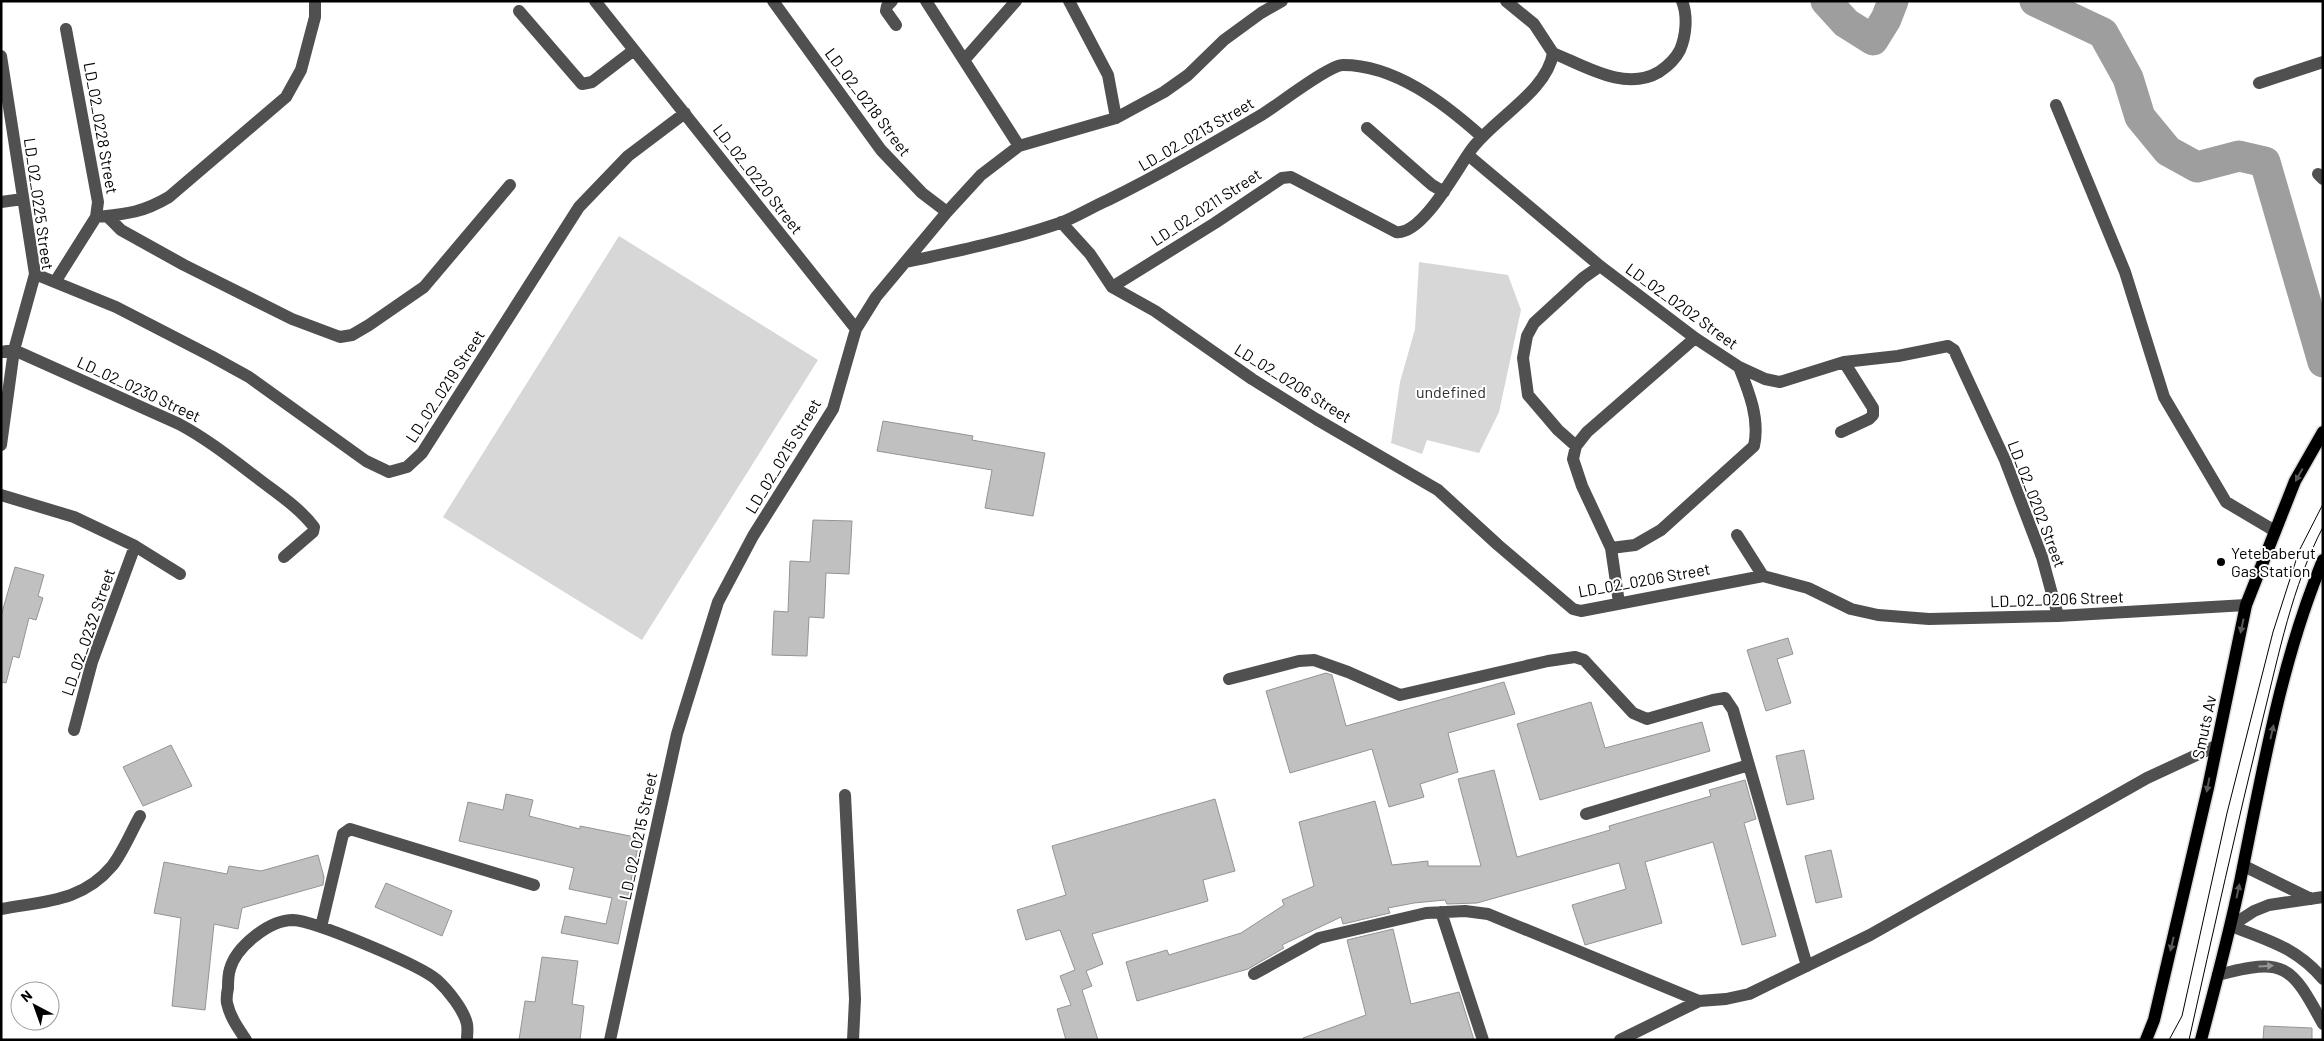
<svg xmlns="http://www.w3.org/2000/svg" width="2324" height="1041" font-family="Barlow,sans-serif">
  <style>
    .green { fill: #d7d7d7 }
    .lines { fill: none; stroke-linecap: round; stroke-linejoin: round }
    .river { stroke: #9e9e9e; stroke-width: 31 }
    .building { fill: #c0c0c0; stroke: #949494 }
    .major-casing { stroke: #dbdbdb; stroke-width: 15 }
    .minor { stroke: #505050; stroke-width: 12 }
    .major { stroke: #000; stroke-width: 12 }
    .tram { stroke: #000; stroke-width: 1 }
    .oneway { fill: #595959 }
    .oneway2 { fill: #969696 }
    .poi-dot { fill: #000; stroke: #fff; stroke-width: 2 }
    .labels { text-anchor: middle; stroke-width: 4; stroke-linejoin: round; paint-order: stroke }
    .street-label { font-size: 16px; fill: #000; stroke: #fff }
    .park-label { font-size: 16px; fill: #2e2e2e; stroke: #fff }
    .poi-label { font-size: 16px; fill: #000; stroke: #fff; text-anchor: start }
  </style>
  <rect width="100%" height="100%" fill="#fff"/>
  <path class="green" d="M619 236 818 360 642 640 443 517Z
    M1419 262 1508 275 1521 310 1499 412 1479 453 1427 440 1422 454 1391 443 1400 382 1415 329Z"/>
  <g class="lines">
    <path class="river" d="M1826 1 1846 23 1873 40 1886 19 1893 1
      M2035 1 2103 33 2128 78 2140 117 2168 151 2197 167 2239 156 2265 162 2323 362"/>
  </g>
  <path class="building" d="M883 421 973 436 972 440 1045 453 1033 516 985 508 992 470 877 451Z
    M813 520 852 521 849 574 826 573 824 618 809 617 807 656 772 655 774 611 788 612 790 561 810 562Z
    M15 567 44 575 38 596 43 598 36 620 29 618 19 658 13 656 6 683 1 682V616Z
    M1788 638 1793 654 1777 659 1791 703 1766 711 1747 650Z
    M1326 673 1332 675 1346 726 1504 682 1515 714 1448 733 1458 772 1420 784 1424 797 1389 807 1372 749 1290 773 1266 691Z
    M1591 702 1605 748 1702 722 1710 751 1540 800 1517 724Z
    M171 745 192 786 143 806 123 767Z
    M1804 750 1814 799 1787 805 1776 756Z
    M1494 770 1517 857 1610 830 1609 826 1711 796 1709 790 1745 780 1756 819 1744 823 1776 936 1742 945 1713 842 1645 862 1662 923 1585 945 1572 905 1626 889 1619 863 1477 903 1447 904 1445 900 1414 903 1388 908 1390 913 1343 924 1341 917 1282 945 1284 948 1248 969 1137 1001 1126 962 1167 950 1169 955 1241 933 1284 905 1282 900 1314 886 1299 822 1375 801 1392 865 1428 861V866H1481L1458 779Z
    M506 794 533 800 529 816 580 829V826L640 838 618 944 561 933 565 916 606 924 612 898 569 889 574 868 459 841 468 802 503 810Z
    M1215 799 1235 871 1203 880 1208 901 1092 934 1103 964 1086 971 1092 986 1082 990 1098 1040H1066L1057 1009 1071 1005 1060 976 1075 970 1060 930 1026 940 1017 910 1066 895 1052 846Z
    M1831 850 1842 897 1816 903 1805 856Z
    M318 855 324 877 323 885 242 908 238 929 214 924 205 1010 172 1006 181 918 154 913 164 862 227 874 229 866 261 871Z
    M386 883 452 911 442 936 375 907Z
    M1393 929 1411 1004 1459 992 1474 1040H1303V1038L1366 1015 1347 940Z
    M542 957 578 961 572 1004 584 1006 580 1040H519L525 1001 535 1002Z
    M2264 1026 2312 1028V1040H2263Z"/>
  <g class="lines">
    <defs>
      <path id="major" d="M2146 1040 2154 1020 2208 788 2246 605 2295 481 2323 432
        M2201 1040C2216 982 2232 925 2243 867 2264 764 2282 658 2323 560"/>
    </defs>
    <use href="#major" class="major-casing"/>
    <path class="minor" d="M595 1 856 329
      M773 1 881 150 922 193 947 212
      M892 1 887 6 886 11 896 25
      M926 1 1019 146
      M1069 1 1108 75 1116 118
      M1506 1 1534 24 1553 53
      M519 11 582 84 592 82 634 50
      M1553 53C1585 66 1625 92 1659 72 1668 66 1675 60 1680 50 1686 36 1688 16 1682 1
      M1 56 35 274 14 350 1 445
      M965 59 1016 1
      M2259 83 2323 62
      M2056 105 2125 272 2164 397 2226 502 2275 531
      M1367 128 1432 185 1444 192
      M1468 155 1600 266 1695 338 1739 367 1765 379 1780 382 1844 362 1898 356 1948 346 1954 350 2005 460 2042 557 2058 616
      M2318 174 2323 179
      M1 202 23 199
      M107 216 121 230 184 265 292 319 340 337 352 335 369 325 424 287 510 185
      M96 217C126 214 142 213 169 197L286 97 301 70 315 17V1
      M1061 222 1090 254 1112 287 1155 311 1252 379 1316 419 1438 490 1498 545 1573 609 1581 611 1763 576 1808 588 1851 609 1878 615 1929 619 2058 616 2246 605
      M906 262C958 251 1010 240 1060 223 1076 217 1092 207 1108 200 1161 174 1212 144 1263 114 1279 104 1329 65 1343 65 1395 65 1444 103 1481 136
      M35 274 116 307 211 356 249 377 366 461 389 472 407 467 422 453 579 207 628 156 685 113
      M55 282 96 217 98 202 66 29
      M1112 287 1215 223 1282 178 1291 177 1396 232C1422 236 1457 169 1471 150 1493 119 1547 92 1553 53
      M1 352 14 350 179 424C207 439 231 458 256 477 275 492 299 507 314 527L313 532 284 557
      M1841 432 1869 419 1873 415V408L1844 362
      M1576 446 1558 430 1528 395 1523 358 1527 336 1534 323 1583 278 1600 266
      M1 495 74 517 135 546 180 574
      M1737 535 1763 576
      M1611 548 1635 545 1661 530 1754 446C1760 419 1749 392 1739 367
      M1619 603 1611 548 1582 486 1573 459 1576 446 1587 432 1695 338
      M1229 679 1299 661 1314 660 1348 672 1400 695 1548 661 1575 657 1584 660 1633 713 1647 719 1713 700 1725 698 1733 710 1807 966
      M74 730 92 662 135 546
      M845 795 855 999 853 1040
      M1586 814 1749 765
      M2244 866 2311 899
      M1 909C44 901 82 902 112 866 123 852 131 832 140 816
      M1441 912 1483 1040
      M2231 926C2268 940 2297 948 2323 979
      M2231 926 2254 911 2269 905 2323 897
      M321 927 343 834 350 829 534 885
      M1254 974 1319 938 1426 913 1465 911 1488 914 1699 1001
      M2218 975C2285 957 2291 965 2323 1024
      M246 1040C238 1028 230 1017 227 1003 226 998 227 993 228 988 228 982 228 975 230 969 236 947 269 920 293 920 315 921 420 965 437 980 448 990 464 1010 467 1024 468 1029 467 1035 467 1040
      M610 1040 677 734 718 602 753 536 833 409 856 329 876 297 947 212 981 175 1019 146 1116 118 1164 92 1188 75 1224 40 1261 13 1282 1
      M1620 1040 1699 1001 1726 999 1749 994 1870 935 2147 778 2216 746"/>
    <use href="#major" class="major"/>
    <path class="tram" d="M2169 1040 2182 1016 2227 813 2273 632 2299 551 2323 504
      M2189 1040C2213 932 2237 825 2263 718 2279 654 2292 586 2323 527"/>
  </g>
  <defs><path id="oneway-solid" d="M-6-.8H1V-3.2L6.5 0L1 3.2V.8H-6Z" transform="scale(1.25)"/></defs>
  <g class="oneway">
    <use href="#oneway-solid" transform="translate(2299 475) rotate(119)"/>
    <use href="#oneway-solid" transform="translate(2242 626) rotate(102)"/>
    <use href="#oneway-solid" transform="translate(2272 732) rotate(-77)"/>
    <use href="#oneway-solid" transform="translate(2208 785) rotate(101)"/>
    <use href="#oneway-solid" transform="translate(2238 891) rotate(-78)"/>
    <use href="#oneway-solid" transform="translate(2172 944) rotate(103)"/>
  </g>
  <use class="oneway2" href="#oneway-solid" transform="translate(2266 966) rotate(-3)"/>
  <circle class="poi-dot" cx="2221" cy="562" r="5"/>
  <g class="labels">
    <g class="street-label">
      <text transform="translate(868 102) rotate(53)" y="6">LD_02_0218 Street</text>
      <text transform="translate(101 128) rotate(80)" y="6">LD_02_0228 Street</text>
      <text transform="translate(1196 134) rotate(-30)" y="6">LD_02_0213 Street</text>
      <text transform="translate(758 179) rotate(52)" y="6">LD_02_0220 Street</text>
      <text transform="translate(39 204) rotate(82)" y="6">LD_02_0225 Street</text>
      <text transform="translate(1206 207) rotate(-33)" y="6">LD_02_0211 Street</text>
      <text transform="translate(1682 306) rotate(36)" y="6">LD_02_0202 Street</text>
      <text transform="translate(1293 383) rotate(32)" y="6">LD_02_0206 Street</text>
      <text transform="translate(445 386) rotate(-57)" y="6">LD_02_0219 Street</text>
      <text transform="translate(139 389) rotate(25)" y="6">LD_02_0230 Street</text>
      <text transform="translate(783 456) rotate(-59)" y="6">LD_02_0215 Street</text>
      <text transform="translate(2037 504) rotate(69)" y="6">LD_02_0202 Street</text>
      <text transform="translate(1644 580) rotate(-10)" y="6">LD_02_0206 Street</text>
      <text transform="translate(2057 599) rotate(-2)" y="6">LD_02_0206 Street</text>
      <text transform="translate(88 632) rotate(-71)" y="6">LD_02_0232 Street</text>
      <text transform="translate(2204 727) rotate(-78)" y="6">Smuts Av</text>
      <text transform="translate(638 836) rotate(-78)" y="6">LD_02_0215 Street</text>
    </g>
    <g class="park-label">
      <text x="1451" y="398">undefined</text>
    </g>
    <g class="poi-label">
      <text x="2231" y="559">Yetebaberut<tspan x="2231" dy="18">Gas Station</tspan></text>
    </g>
  </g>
  <rect width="2324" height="1041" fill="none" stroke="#000000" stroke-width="5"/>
  <g transform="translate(35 1006) rotate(319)"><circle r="24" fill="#ffffff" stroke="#999999"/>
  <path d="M0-4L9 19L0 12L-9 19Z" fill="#000000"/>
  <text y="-8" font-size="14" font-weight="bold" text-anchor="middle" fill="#000000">N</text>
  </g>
</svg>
